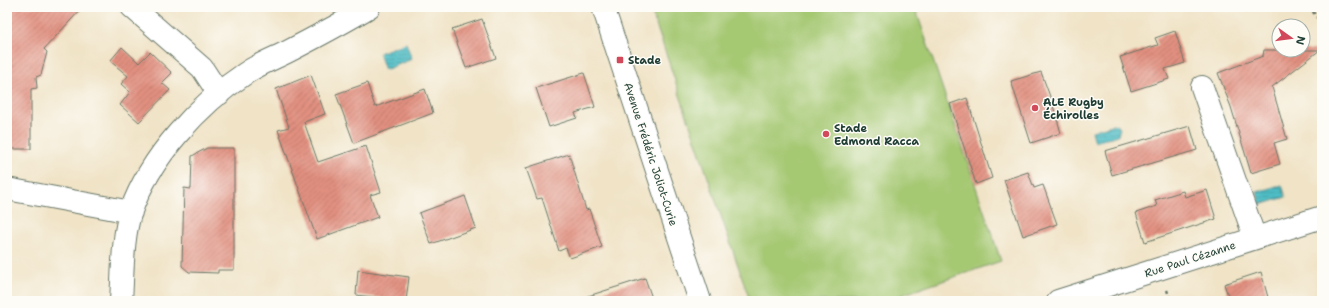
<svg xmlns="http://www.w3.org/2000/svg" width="1329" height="308" font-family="'Shantell Sans',sans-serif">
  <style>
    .pitch { fill: #a5c872; stroke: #628253 }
    .water { fill: url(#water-rules); stroke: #387e7d }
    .building { fill: url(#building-hatch) }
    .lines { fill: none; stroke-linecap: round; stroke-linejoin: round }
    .minor-casing { stroke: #687767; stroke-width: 24 }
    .path { stroke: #687767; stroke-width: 2.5; stroke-dasharray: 3 3; stroke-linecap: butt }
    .minor { stroke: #fff; stroke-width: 22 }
    .poi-dot { fill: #d1495b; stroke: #fdfcf7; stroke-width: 1.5 }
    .labels { text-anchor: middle; stroke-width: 3; stroke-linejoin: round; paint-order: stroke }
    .poi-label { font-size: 11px; font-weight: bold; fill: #1f3d34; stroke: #fdfcf7; text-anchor: start }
    .street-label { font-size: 11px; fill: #1f3d34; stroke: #fdfcf7 }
  </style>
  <defs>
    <pattern id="water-rules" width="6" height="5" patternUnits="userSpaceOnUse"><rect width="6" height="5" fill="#50bec6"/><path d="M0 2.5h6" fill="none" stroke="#429ca2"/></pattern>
    <pattern id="building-hatch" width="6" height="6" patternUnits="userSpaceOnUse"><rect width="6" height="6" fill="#e29080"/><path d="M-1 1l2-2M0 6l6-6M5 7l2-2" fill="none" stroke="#b7776a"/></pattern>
  </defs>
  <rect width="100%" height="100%" fill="#fdfcf7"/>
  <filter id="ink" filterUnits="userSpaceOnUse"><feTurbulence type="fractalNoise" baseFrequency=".025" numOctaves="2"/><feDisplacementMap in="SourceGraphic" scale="8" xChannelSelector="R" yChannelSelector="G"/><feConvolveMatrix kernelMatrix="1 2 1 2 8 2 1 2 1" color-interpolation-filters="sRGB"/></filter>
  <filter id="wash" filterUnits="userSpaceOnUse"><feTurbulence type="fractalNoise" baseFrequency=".012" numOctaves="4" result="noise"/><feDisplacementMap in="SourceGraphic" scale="16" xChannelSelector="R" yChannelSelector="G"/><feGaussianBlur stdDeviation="0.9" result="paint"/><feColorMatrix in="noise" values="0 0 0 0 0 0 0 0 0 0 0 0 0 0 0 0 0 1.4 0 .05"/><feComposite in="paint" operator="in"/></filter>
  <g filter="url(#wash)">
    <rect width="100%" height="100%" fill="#f0e3c6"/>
    <path class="pitch" d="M650 7H915L1001 261 884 301H750Z"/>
    <path class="water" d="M406 43 412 59 385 70 379 53Z
      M1115 124 1120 128 1118 135 1095 142 1092 131Z
      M1282 185 1286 197 1260 205 1257 192Z"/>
    <g id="blocks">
      <path class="building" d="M13 7H83L44 49 47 52 41 75 36 77 37 88 31 89V149H7V13Z
        M482 19 496 58 466 68 452 29Z
        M1175 31 1185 63 1165 69 1169 79 1131 91 1120 57 1158 45 1155 38Z
        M122 47 139 63 150 52 172 73 162 83 170 90 139 122 120 105 130 92 121 84 128 76 110 61Z
        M1264 50H1320L1272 87 1287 139 1274 143 1280 164 1251 173 1231 107 1218 73 1263 56Z
        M1041 72 1052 102 1061 133 1031 143 1011 81Z
        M584 73 595 107 575 113 577 118 549 127 536 88Z
        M311 75 325 114 304 122 318 162 366 146 381 192 370 195 378 217 317 239 278 130 289 127 276 89Z
        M367 83 375 107 425 89 433 113 354 143 336 94Z
        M967 98 992 178 976 184 950 104Z
        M1190 126 1197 150 1112 175 1105 151Z
        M207 148H234V270H218V273L189 272 182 266 184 188 191 189 192 156Z
        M569 154 586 210 589 209 602 247 570 258 566 248 559 251 542 198 537 199 526 168Z
        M1028 172 1034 188 1043 185 1057 224 1023 236 1004 180Z
        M1207 190 1216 219 1145 242 1136 213 1157 206 1155 200 1183 191 1185 197Z
        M465 196 476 228 431 244 419 213Z
        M358 270 409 277 406 301 356 295Z
        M1261 272 1269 301H1230L1224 284Z
        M645 278 653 301H585V297Z"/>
    </g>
  </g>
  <g filter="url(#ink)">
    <use href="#blocks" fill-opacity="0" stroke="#687767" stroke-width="1"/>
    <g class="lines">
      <defs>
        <path id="minor" d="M132 7 202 68 219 94
          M603 7 700 301
          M1202 87 1255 238
          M7 189 131 212
          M121 301C123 273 122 237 131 211 150 157 199 104 246 73 259 64 275 58 289 51 316 37 343 23 369 7
          M1058 301 1322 217"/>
      </defs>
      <use href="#minor" class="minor-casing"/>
      <path class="path" d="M1309 7 1322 23
        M1167 290 1171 301"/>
      <use href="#minor" class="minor"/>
    </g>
  </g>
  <g class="poi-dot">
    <rect x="616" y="56" width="8" height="8" rx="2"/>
    <circle cx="1035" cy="108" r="4"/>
    <circle cx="826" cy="134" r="4"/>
  </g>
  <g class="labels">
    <g class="poi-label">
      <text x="628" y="64">Stade</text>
      <text x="1043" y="106">ALE Rugby<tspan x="1043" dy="13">Échirolles</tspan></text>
      <text x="834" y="132">Stade<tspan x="834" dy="13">Edmond Racca</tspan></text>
    </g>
    <g class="street-label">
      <text transform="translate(651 154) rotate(72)" y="4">Avenue Frédéric Joliot-Curie</text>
      <text transform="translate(1190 259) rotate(-18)" y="4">Rue Paul Cézanne</text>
    </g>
  </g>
  <rect width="1329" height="308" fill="none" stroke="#fdfcf7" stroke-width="24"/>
  <g transform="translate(1291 38) rotate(104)"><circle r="19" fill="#fdfcf7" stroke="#a4b0a9"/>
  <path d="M0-3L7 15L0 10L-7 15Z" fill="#d1495b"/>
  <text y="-6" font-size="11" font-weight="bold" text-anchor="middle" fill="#1f3d34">N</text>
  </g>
</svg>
